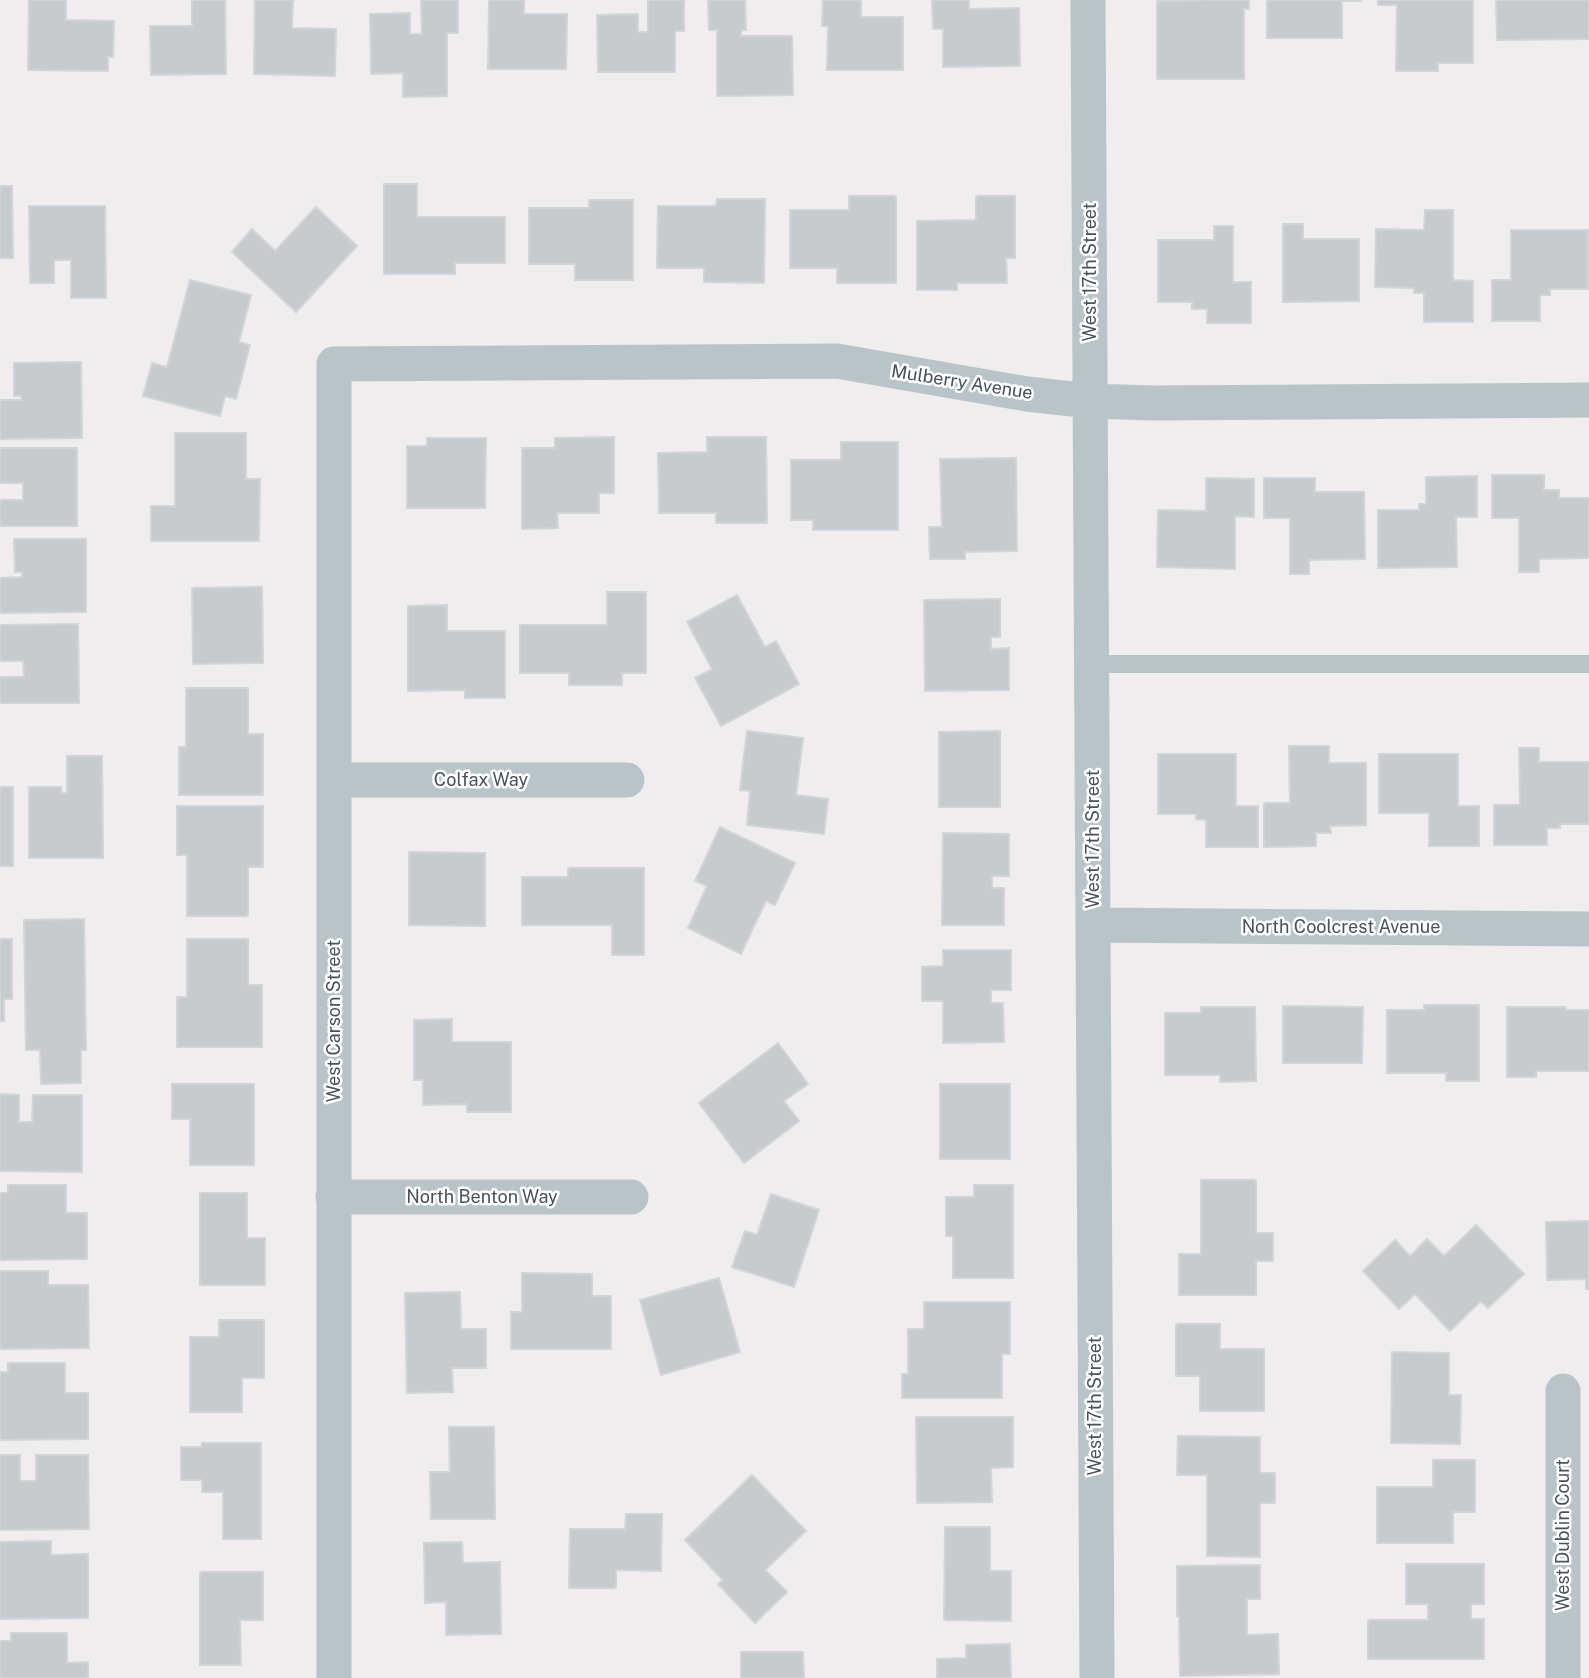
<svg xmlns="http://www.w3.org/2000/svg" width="1589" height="1678" font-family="'Public Sans',sans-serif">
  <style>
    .building { fill: #c7cbce; stroke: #d1d4d8; stroke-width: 2 }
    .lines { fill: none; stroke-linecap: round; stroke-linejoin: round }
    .service { stroke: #b9c4c9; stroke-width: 18 }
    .minor { stroke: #b9c4c9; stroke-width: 35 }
    .labels { text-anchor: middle; stroke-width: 5; stroke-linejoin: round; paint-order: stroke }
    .street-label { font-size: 18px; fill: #475359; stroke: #fff }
  </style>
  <rect width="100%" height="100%" fill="#efeded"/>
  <path class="building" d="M29 0H66V20L114 21 113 57H108V71L28 70Z
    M192 0H225L226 74 151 75 150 26H192Z
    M255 0H293L292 28 336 29 335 76 254 74Z
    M421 0H458V33H447V96L403 97V73L371 74 370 14 410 13V34H422Z
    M489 0H524V14H567L566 69H488Z
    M648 0H684V31H675V72H598L597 15 638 14V32H648Z
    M708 0H745L746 30H741V36H792L793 95 717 96V30H709Z
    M823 0H861V17H903V70H827L828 26H822Z
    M932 0H969V9L1019 8 1020 66 943 67V29H933Z
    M1215 0H1249V9H1244V79H1157V1Z
    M1267 0H1361V1H1342V38H1267Z
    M1378 0H1473V63H1438V71H1396L1397 5H1378Z
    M1496 0H1589V39L1497 40Z
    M384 184H417V217H505V263H455V274H384Z
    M0 186H12L13 258H0Z
    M849 196H896V283H837V268H790V210H849Z
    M976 196H1015V258H1006L1007 283H957V290H917V221L976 220Z
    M717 199H765L764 283 704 282V268H657L658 206H716Z
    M589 200H633V280H575V264H529V208H589Z
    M29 206H105L106 298H71V260H54V283H30Z
    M316 207 357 246 296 312 232 252 252 229 275 251Z
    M1425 210H1453V280L1473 281V322H1424V293H1414V288L1375 287 1376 229 1424 230Z
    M1283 224H1303V239H1359V301L1283 302Z
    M1214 226H1233V282H1251V323H1207V309H1192V302H1158V240H1214Z
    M1511 230H1588V289H1550V295H1540V321H1492V280H1511Z
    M190 280 251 295 239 342 250 345 236 399 225 396 220 416 143 396 152 363 167 367Z
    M81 362 82 438 0 439V400H22L21 396H14V363Z
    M175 433H246V479H260L259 541H151V506H175Z
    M614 437V493H599V513H557L558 528 522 529V448H555V438Z
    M707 437H766L767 523H716V513H659L658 453 707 452Z
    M427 438H486L485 508H407V446H427Z
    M841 442H898V530H813V520H791V460H841Z
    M0 448H77V526H0V500H23V483H0Z
    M1016 458 1017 551 965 552V559H930L929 527H942L940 459Z
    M1492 475H1544V490H1559V498H1589V558L1539 559V572H1519V518H1492Z
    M1477 476V517H1456L1457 567 1378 568V510H1419V504H1426V477Z
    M1206 478 1254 479V517L1235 516V569L1157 567 1158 510 1206 511Z
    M1264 478H1315V492H1364L1365 559 1309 560V574H1290V518H1264Z
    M14 539H86V612L0 613V578L22 577V572H15Z
    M262 587 263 663 193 664 192 588Z
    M607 592H646V673H622V685H569V673H520V625H607Z
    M737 595 765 647 776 641 799 684 721 726 695 678 712 669 687 622Z
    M1000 599V637H991V649L1009 648V690L925 691 924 600Z
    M447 605V631H505V698H465V690L408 691V606Z
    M78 624 79 703H0V677H24L23 661H0V625Z
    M186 688H248V734H263V795H179V747H186Z
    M747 731 803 738 796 795 828 799 824 834 747 825 750 791 740 790Z
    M1000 731V807H939V732Z
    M1289 746H1329V763H1366V825L1330 826 1331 833H1316V846L1264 847V803H1290Z
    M1519 748H1539V762H1589V824H1560V828H1547V845H1494V805H1520Z
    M1158 754H1236V806H1258V847H1206V820L1196 819V814H1158Z
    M1379 754H1458V806H1479V846H1429V813H1379Z
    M67 756H102L103 858H29V787H61L62 793H67Z
    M0 787H13V866H0Z
    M177 806H263V867H248V916H187V855H177Z
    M720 827 795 863 775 905 766 901 741 954 688 928 707 886 695 881Z
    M943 833 1009 834V876H992V888H1004V925H942Z
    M409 852 485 853V926L409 925Z
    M568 868H644V955H612V925H522V877H568Z
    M84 919 86 1050H81V1083L41 1084 40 1050H26L24 920Z
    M0 939H12V999H4V1021H0Z
    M187 939H248V985H262V1047H177V997H187Z
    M943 950H1011V990H991V1003H1003L1004 1042 943 1043V1001H922V967L943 966Z
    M1424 1005H1479V1081H1446V1073H1387V1010H1424Z
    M1283 1006 1363 1007 1362 1063H1283Z
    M1201 1007H1255L1256 1081 1220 1082V1075H1165V1013H1201Z
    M1507 1007H1565V1010H1589V1071H1536V1077H1507Z
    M452 1019V1042H511V1112H467V1104L423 1105V1080H414V1020Z
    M778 1043 808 1084 784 1101 799 1121 744 1163 699 1103Z
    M172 1084H254V1165H190V1119H172Z
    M940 1084H1010V1159H940Z
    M0 1094 19 1095V1122H32L33 1095H82V1172L0 1171Z
    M1201 1180H1256V1233H1273V1261H1256V1295H1179V1254H1201Z
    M8 1185H66V1213H87V1259L0 1260V1193H8Z
    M974 1185H1013V1278H953V1236H946V1197H974Z
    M200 1193H247V1238H265V1285H200Z
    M771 1194 819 1210 794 1287 732 1267 745 1231 757 1235Z
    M1589 1221V1289H1586V1279L1547 1280 1546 1222Z
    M1476 1225 1524 1274 1488 1308 1481 1301 1450 1331 1415 1294 1399 1309 1363 1271 1395 1240 1410 1256 1427 1239 1444 1256Z
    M0 1271H48V1285H88L89 1348 0 1349Z
    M522 1273 592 1274V1296H611V1349H511V1312H522Z
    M719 1278 740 1352 661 1375 640 1300Z
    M460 1292 461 1329H486V1368H452L453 1392 407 1393 405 1293Z
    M924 1302H1010V1354H1002V1398H902V1374H908V1329H924Z
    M219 1320H264V1378H242V1412H190V1337H219Z
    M1176 1324H1220V1349H1264V1411H1200V1376H1176Z
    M1392 1352 1449 1353V1395H1461L1460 1444 1391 1443Z
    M8 1363H65V1393H88V1439L0 1440V1372H8Z
    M916 1417H1013V1467L991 1468 992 1502 917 1503Z
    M449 1427H494L495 1519H431L430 1472H450Z
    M1178 1436 1260 1437V1473H1275V1503H1260V1557L1207 1556V1475H1177Z
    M202 1443H261V1539H223V1492H202V1480H181V1447H202Z
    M0 1455H20V1481H36V1455H88L89 1529 0 1530Z
    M1433 1460H1475V1512H1453V1543H1377V1487H1433Z
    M752 1475 806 1531 765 1570 787 1592 755 1623 718 1584 723 1580 685 1540Z
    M626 1514H662L661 1571 616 1570V1588H569L570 1529H625Z
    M945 1527H990V1571H1011V1621L944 1620Z
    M51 1541V1555L88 1554V1618L0 1619V1542Z
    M462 1542 463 1563 500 1562 501 1634 446 1635V1602L425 1603 424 1543Z
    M1406 1564H1484V1604H1471V1619H1484V1659H1368V1620H1428V1604H1406Z
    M1260 1565V1599H1247V1635L1278 1634 1279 1674 1180 1676 1179 1616H1177V1566Z
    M200 1572H263V1620H240L241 1665H200Z
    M11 1633H67V1663L88 1662V1678H0V1641H11Z
    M1010 1644 1011 1678H937V1659L966 1658V1645Z
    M741 1652H803L804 1678H741Z"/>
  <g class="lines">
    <path class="service" d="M1093 664H1589"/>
    <path class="minor" d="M1088 0 1097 1678
      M334 780H627
      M1093 925 1589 929
      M333 1197H631
      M1563 1391V1678
      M334 1678V364L837 361 1027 394 1090 401 1153 403 1589 400"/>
  </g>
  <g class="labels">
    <g class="street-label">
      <text transform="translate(1090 272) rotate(-90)" y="6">West 17th Street</text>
      <text transform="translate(962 382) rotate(9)" y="6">Mulberry Avenue</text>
      <text x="481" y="786">Colfax Way</text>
      <text transform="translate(1093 839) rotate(-90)" y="6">West 17th Street</text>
      <text x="1341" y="933">North Coolcrest Avenue</text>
      <text transform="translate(334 1021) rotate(-90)" y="6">West Carson Street</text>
      <text x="482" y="1203">North Benton Way</text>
      <text transform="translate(1095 1406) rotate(-90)" y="6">West 17th Street</text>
      <text transform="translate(1563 1535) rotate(-90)" y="6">West Dublin Court</text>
    </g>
  </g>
</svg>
